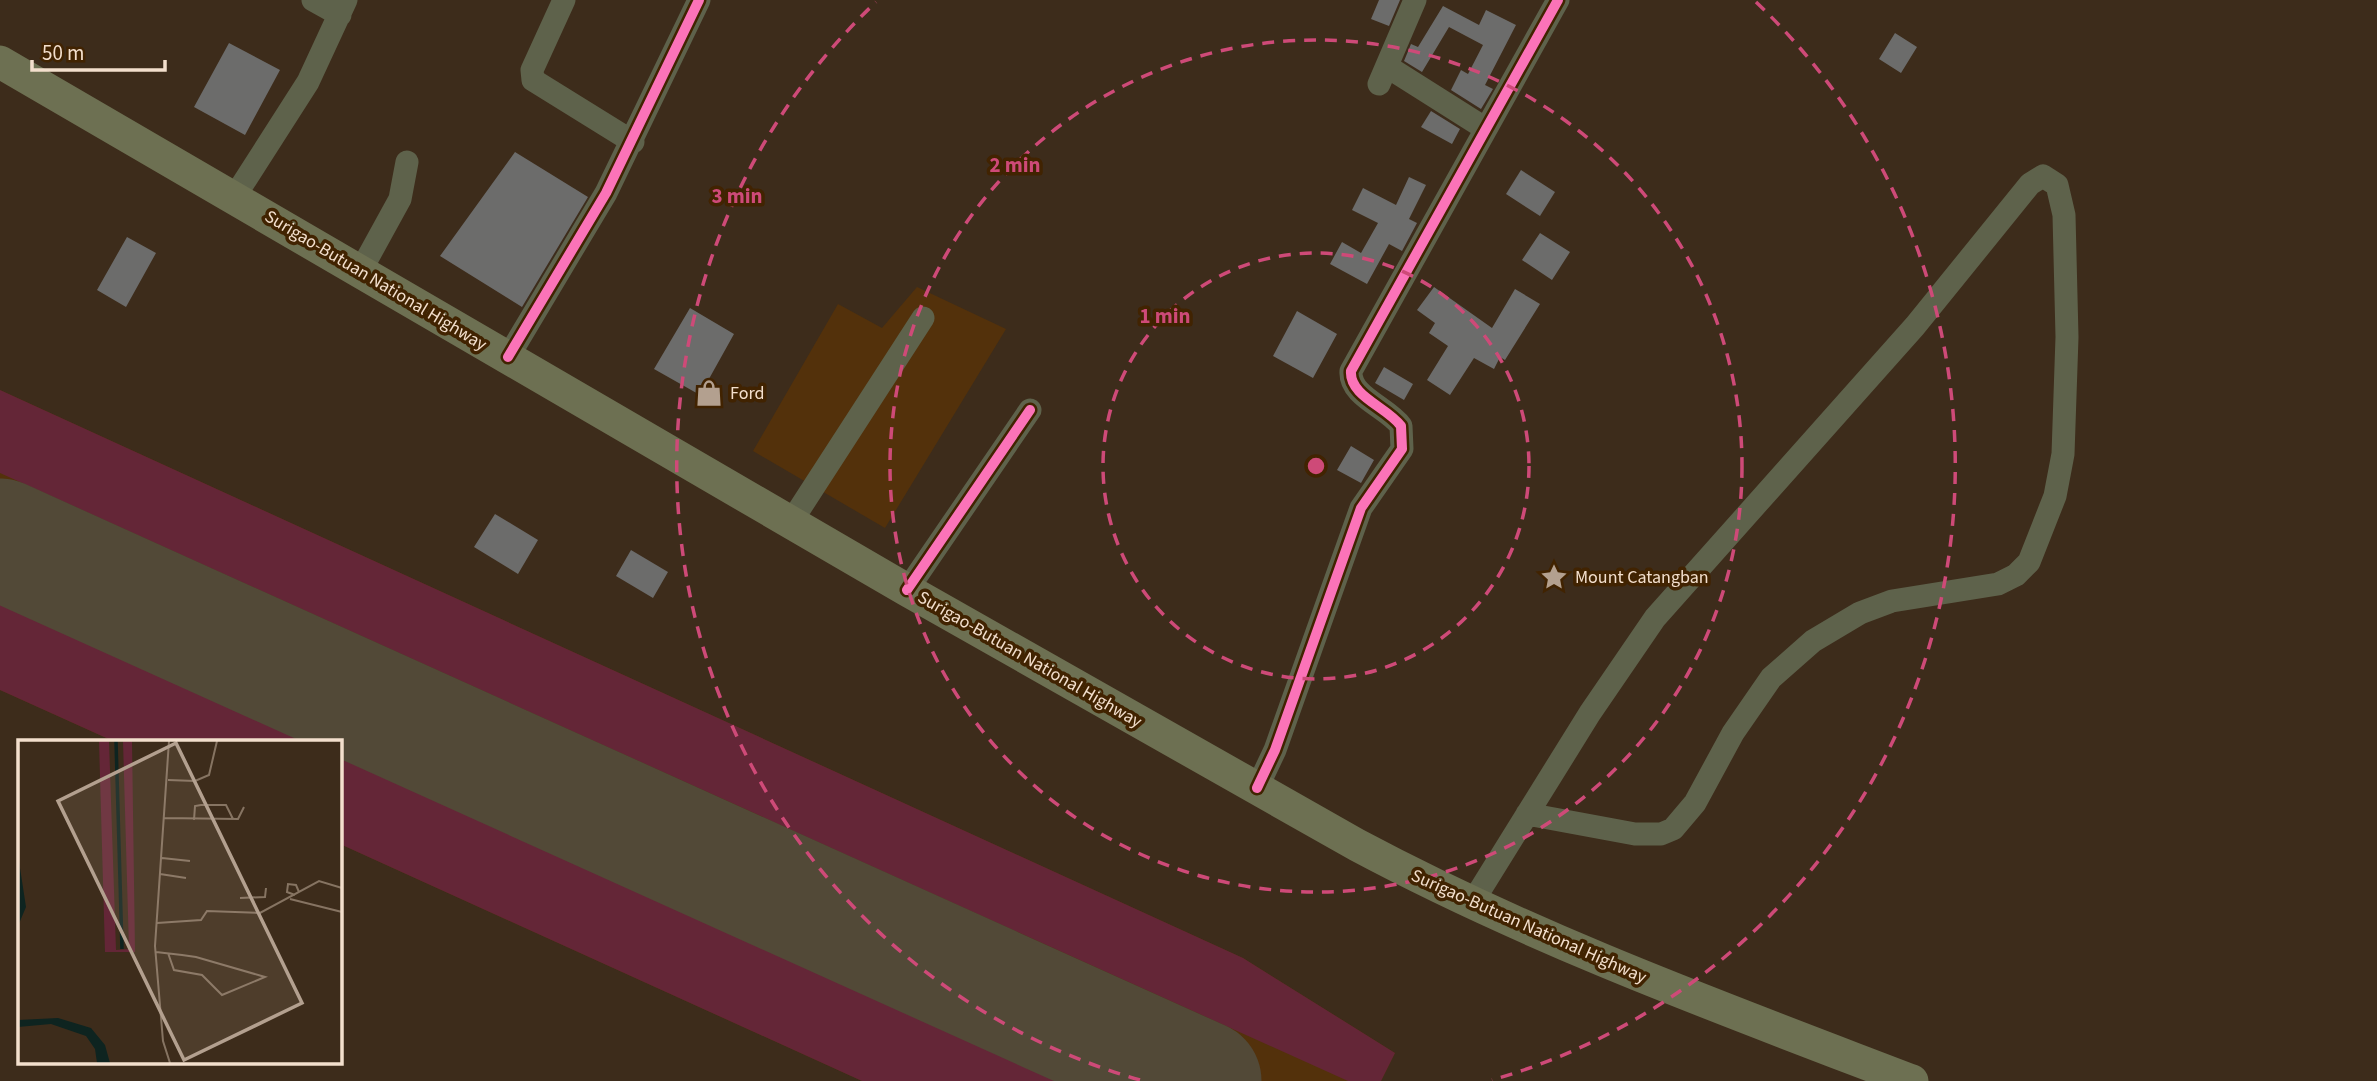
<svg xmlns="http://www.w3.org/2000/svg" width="2377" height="1081" font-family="'Source Sans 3',sans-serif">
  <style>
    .built { fill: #53310b }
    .green { fill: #642637 }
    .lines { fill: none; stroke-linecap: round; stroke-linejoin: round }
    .runway { stroke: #524937; stroke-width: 121 }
    .building { fill: #6c6c6b }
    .minor { stroke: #5e624b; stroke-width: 23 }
    .highway { stroke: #6d7052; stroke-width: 33 }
    .cycleway-casing { stroke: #412301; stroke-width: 15 }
    .cycleway { stroke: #fb73b8; stroke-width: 10 }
    .ring { fill: none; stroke: #ce4a78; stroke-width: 3.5; stroke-dasharray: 12 9 }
    .labels { text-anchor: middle; stroke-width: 7; stroke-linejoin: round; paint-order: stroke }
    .street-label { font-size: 18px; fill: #f3dfcd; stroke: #412301 }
    .poi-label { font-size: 18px; fill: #f3dfcd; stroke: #412301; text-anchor: start }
    .inset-river { fill: none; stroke: #0e2420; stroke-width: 3.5 }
    .inset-road { fill: none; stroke: #867462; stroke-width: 2 }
    .view { fill: #b3a08f; fill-opacity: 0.15; stroke: #b3a08f; stroke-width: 3.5 }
    .inset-edge { fill: none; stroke: #f3dfcd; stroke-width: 3.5 }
    .centre { fill: #ce4a78; stroke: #412301; stroke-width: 3.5 }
    .ring-label { font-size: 21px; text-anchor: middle; font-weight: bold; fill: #ce4a78; stroke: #412301; stroke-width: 7; stroke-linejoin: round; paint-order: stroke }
  </style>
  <rect width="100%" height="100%" fill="#3d2c1b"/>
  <path class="built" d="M917 287 1006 329 885 528 753 451 838 304 882 328Z
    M0 390 1243 958 1395 1053 1381 1081H862L340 844V741H113L0 690Z"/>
  <path class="green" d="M0 390 1243 958 1395 1053 1381 1081H1348L0 473Z
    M0 603 307 741H113L0 690Z
    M340 756 1060 1081H862L340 844Z"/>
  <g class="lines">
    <path class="runway" d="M0 539 1201 1081"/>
  </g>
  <path class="building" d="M1379 0H1400L1389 26 1371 19Z
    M1443 6 1479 25 1486 10 1516 25 1485 85 1493 89 1481 109 1451 90 1461 70 1468 74 1483 45 1449 27 1422 72 1404 61 1411 44 1418 47Z
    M1895 33 1917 47 1901 73 1879 59Z
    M229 43 280 70 245 135 194 107Z
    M1431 111 1460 129 1452 144 1421 127Z
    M515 152 588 197 522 307 440 256Z
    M1521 170 1555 192 1540 216 1506 194Z
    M1409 177 1426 185 1409 219 1417 223 1402 251 1389 244 1367 284 1330 264 1342 242 1361 253 1378 223 1352 210 1363 188 1396 205Z
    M1540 233 1570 252 1552 280 1522 260Z
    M127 237 156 253 126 307 97 290Z
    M1434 287 1492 328 1515 289 1540 304 1505 360 1500 357 1494 369 1474 358 1450 395 1427 380 1448 346 1429 333 1435 323 1417 310Z
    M690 308 734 334 700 395 654 369Z
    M1297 311 1337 334 1313 378 1273 356Z
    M1384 367 1413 384 1404 400 1375 383Z
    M1351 446 1374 460 1361 483 1337 470Z
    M495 514 538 540 518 574 474 547Z
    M631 550 668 572 653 598 616 576Z"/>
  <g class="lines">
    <path class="minor" d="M313 0 340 15
      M564 0 532 70 533 80 633 142
      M1388 67 1486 129
      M1379 84 1415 0
      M235 196 308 82 346 0
      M361 270 400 199 407 162
      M508 357 606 193 699 0
      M791 522 923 318
      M907 590 1030 410
      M1257 788 1275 750 1361 508 1402 449 1401 426C1387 407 1349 396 1351 371L1558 0
      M1472 903 1590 713 1655 618 1915 326 2030 184 2043 176 2057 185 2064 215 2067 337 2063 454 2055 496 2029 562 2016 575 1998 584 1892 601 1860 613 1813 641 1771 678 1733 733 1695 803 1673 829 1661 834H1635L1527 814"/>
    <path class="highway" d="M0 62 907 590 1357 845C1535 940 1724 1009 1912 1081"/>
    <defs>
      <path id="cycleway" d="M508 357 606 193 699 0
        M907 590 1030 410
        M1257 788 1275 750 1361 508 1402 449 1401 426C1387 407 1349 396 1351 371L1558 0"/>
    </defs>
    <use href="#cycleway" class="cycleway-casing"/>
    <use href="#cycleway" class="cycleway"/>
  </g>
  <g class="ring">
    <circle cx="1316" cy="466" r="213"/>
    <circle cx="1316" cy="466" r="426"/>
    <path d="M1140 1080A639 639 0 0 1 876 2M1756 2A639 639 0 0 1 1492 1080"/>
  </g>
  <defs>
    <symbol id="shop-bare" viewBox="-9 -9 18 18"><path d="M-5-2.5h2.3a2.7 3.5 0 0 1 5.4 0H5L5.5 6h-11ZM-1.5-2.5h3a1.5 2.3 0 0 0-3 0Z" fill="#b3a08f" stroke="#412301" stroke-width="2.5" paint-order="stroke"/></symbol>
    <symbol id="sight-bare" viewBox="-9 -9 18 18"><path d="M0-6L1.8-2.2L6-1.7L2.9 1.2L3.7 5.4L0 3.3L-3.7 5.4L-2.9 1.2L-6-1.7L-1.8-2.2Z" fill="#b3a08f" stroke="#412301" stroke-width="2.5" paint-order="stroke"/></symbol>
  </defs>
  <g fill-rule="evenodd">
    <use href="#shop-bare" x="690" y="374" width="38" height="38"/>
    <use href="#sight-bare" x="1535" y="558" width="38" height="38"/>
  </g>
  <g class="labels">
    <g class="street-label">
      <text transform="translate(376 280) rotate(31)" y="6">Surigao-Butuan National Highway</text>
      <text transform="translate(1030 659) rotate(30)" y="6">Surigao-Butuan National Highway</text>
      <text transform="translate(1529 926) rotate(24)" y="6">Surigao-Butuan National Highway</text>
    </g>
    <g class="poi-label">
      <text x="730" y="399">Ford</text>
      <text x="1575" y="583">Mount Catangban</text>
    </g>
  </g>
  <g transform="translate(18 740)">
    <rect width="324" height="324" fill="#3d2c1b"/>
    <path d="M81 1H91L98 210 111 209 105 1H114L117 212H87Z" fill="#642637"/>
    <path d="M0 115 8 167 0 186 1 168ZM40 278 73 288 87 305 92 323H79L77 309 68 296 33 284 0 287V280Z" fill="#0e2420"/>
    <path class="inset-river" d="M98 1 104 209"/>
    <path class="inset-road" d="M151 1 137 206 145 301 152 323M150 40 177 41 191 35 199 1M146 78 220 79 226 67M176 80 177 66 183 65H208L215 79M144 118 172 121M142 134 168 138M277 155 269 152 270 144 278 145 281 152M222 158 247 157 248 148M272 159 324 172M139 183 183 180 189 171 242 173 301 141 324 148M138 212 164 215 178 217 247 237 204 255 184 235 156 230 150 213"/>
    <path class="view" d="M158 3 284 263 166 320 40 61Z"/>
    <rect width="324" height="324" class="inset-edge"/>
  </g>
  <circle cx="1316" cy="466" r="10" class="centre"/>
  <g class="ring-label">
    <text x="1015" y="172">2 min</text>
    <text x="737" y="203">3 min</text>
    <text x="1165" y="323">1 min</text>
  </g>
  <path d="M32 60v10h133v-10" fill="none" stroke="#f3dfcd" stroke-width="3.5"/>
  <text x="42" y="60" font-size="21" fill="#f3dfcd" stroke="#412301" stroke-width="5" paint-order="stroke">50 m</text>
</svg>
